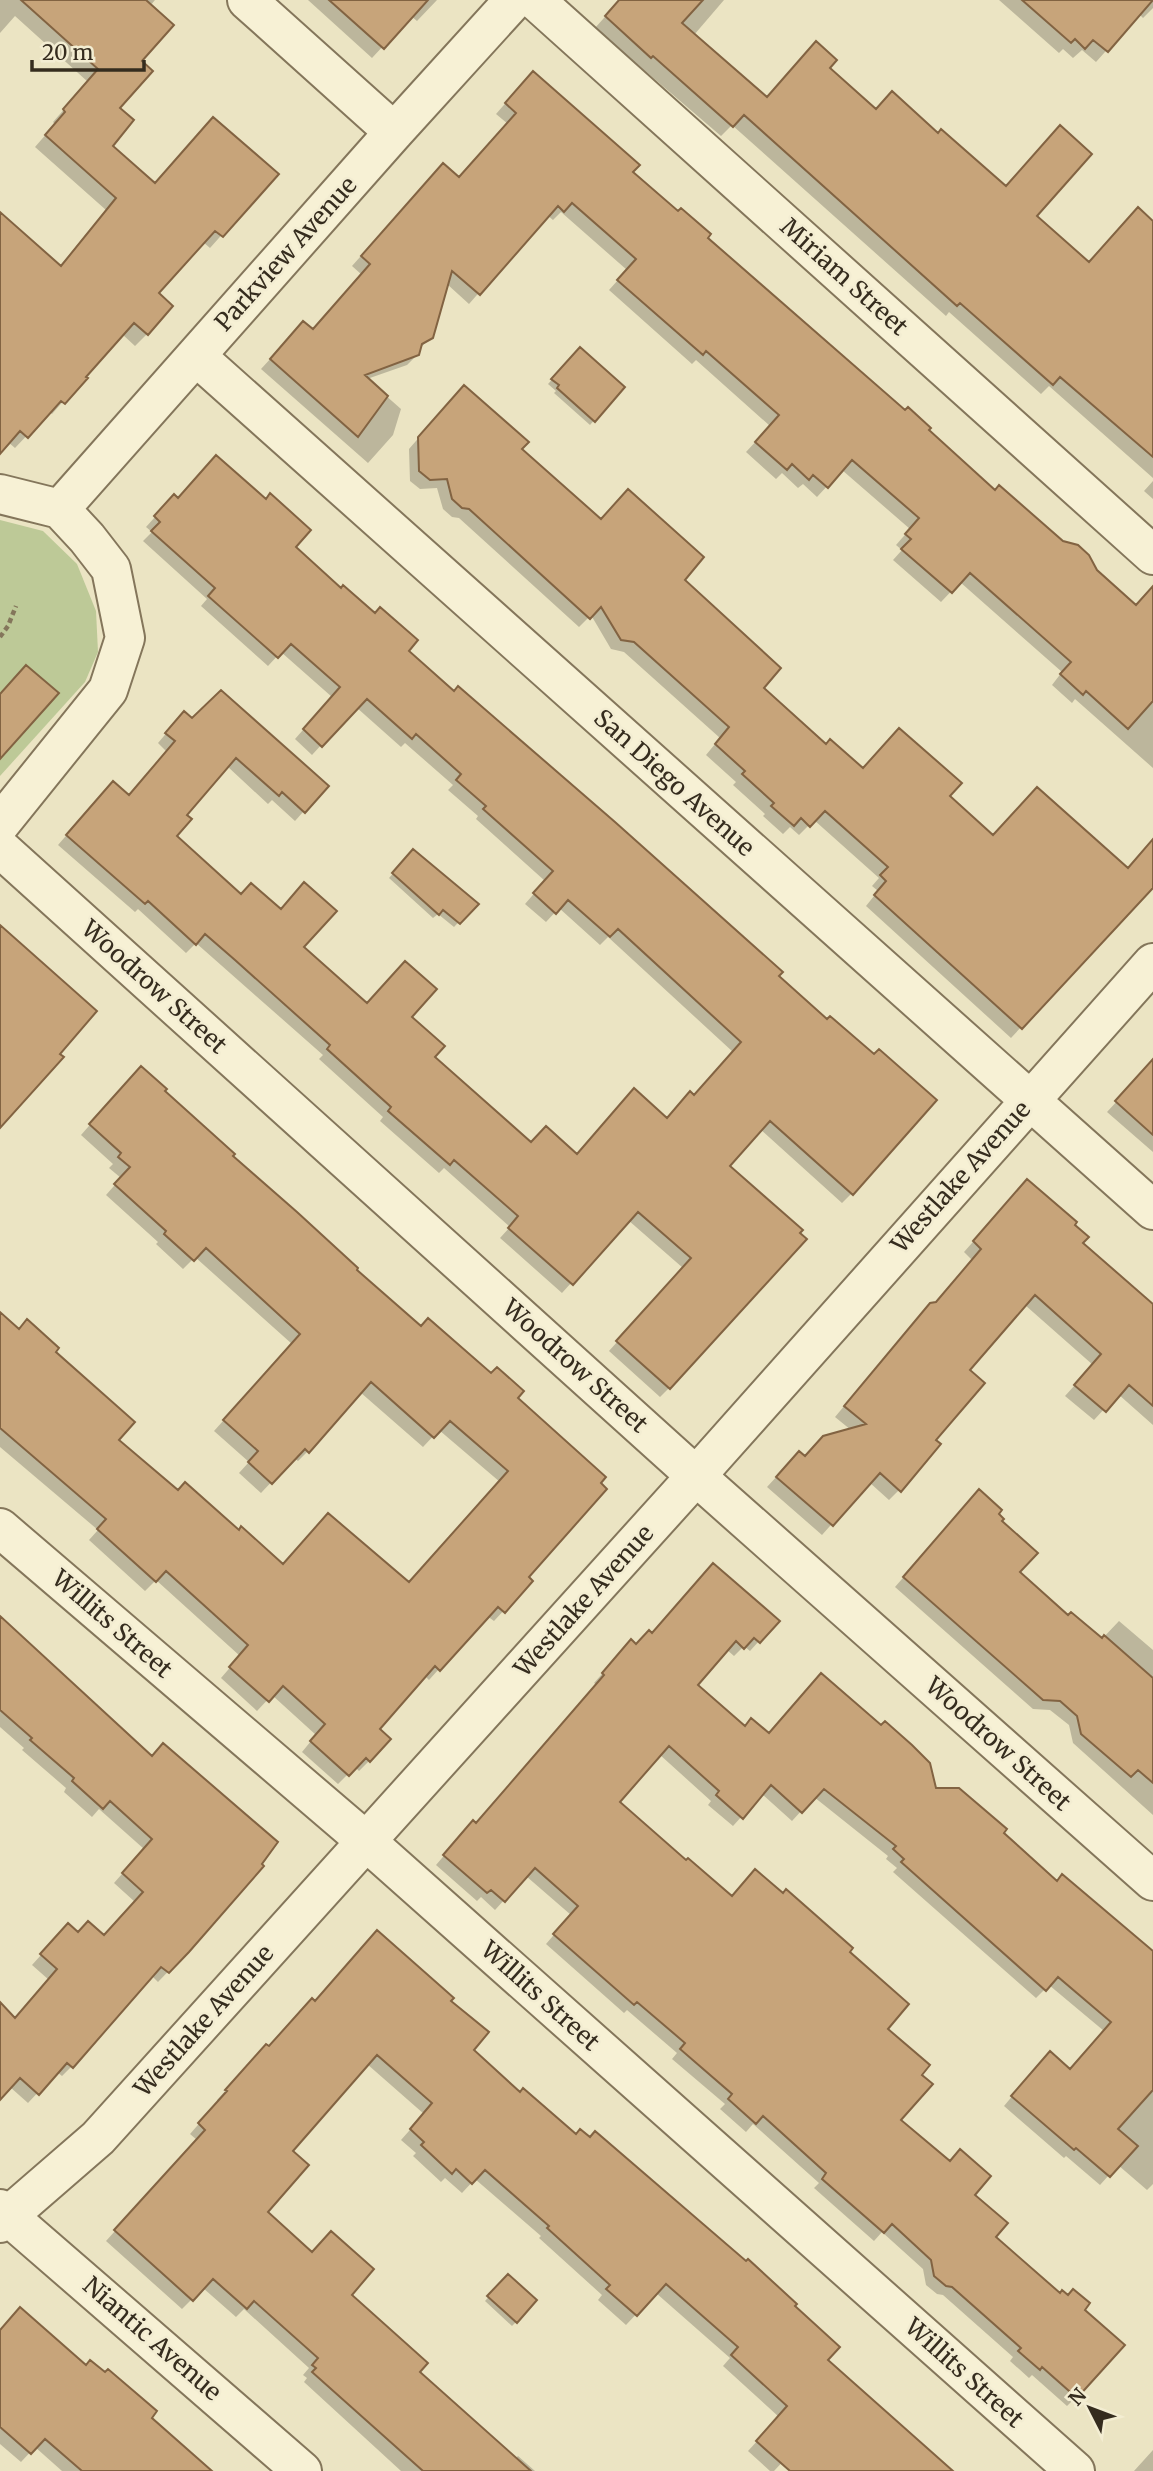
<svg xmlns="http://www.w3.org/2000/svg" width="1153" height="2471" font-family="Merriweather,serif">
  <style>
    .green { fill: #bdc997 }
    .shadow { fill: #0003 }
    .building { fill: #c7a47a; stroke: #826342; stroke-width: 2 }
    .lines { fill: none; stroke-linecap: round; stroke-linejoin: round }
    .minor-casing { stroke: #84765b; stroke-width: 42 }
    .path { stroke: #84765b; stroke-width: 4.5; stroke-dasharray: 5 3.5; stroke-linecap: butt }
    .minor { stroke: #f7f1d5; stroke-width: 38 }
    .labels { text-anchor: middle; stroke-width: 5; stroke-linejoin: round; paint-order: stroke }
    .street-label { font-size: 24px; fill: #352c1e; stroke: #f3edd2 }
  </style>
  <rect width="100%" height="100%" fill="#ebe4c3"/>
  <path class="green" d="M0 520 43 531 77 564 96 611 98 652 85 682 0 776Z"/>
  <path class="shadow" d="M0 0H155L150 6 140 62 118 109 110 146 154 185 276 174 210 248 203 242 156 294 171 306 147 334 135 346 122 334 52 414 49 412 15 448 8 442 0 451V214L59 267 106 210 35 147 55 124 53 122 88 82 15 16 0 33Z
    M308 0H437L417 21 411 16 372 58Z
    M620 0H724L694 35 766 99 828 68 875 111 938 135 1088 264 1153 223V478L1049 386 1041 394 949 312 946 316 732 125 721 136 595 28Z
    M999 0H1153V8L1143 18 1139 14 1096 62 1082 50 1073 58 1063 49 1059 53Z
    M523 83 631 172 995 492 1096 572 1136 607 1153 617V768L1075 699 1072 703 1052 685 1062 672 960 582 941 602 893 560 902 550 896 545 910 529 842 470 817 497 803 484 798 488 782 473 776 479 746 452 770 426 696 360 692 364 609 290 627 270 561 212 553 220 547 215 469 304 447 284 432 337 420 348 418 354 407 365 367 379 401 409 393 435 368 463 261 369 294 333 312 331 362 275 352 266 433 175 458 179 508 124 496 114Z
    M580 349 623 387 590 425 554 393 556 391 548 384Z
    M454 397 520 450 601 521 683 580 762 688 826 746 862 770 948 796 993 837 1128 870 1153 842V885L1011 1038 866 906 878 891 872 886 879 878 814 820 799 835 790 827 783 834 763 816 765 814 733 785 736 782 706 755 720 738 624 652 611 649 591 615 579 627 459 518 452 517 443 509 437 488 420 489 410 481 409 449Z
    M1153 481V499L1144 491Z
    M165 506 293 547 406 651 777 976 851 1194 842 1203 760 1129 728 1166 669 1388 660 1397 609 1351 683 1268 628 1220 562 1293 500 1238 510 1227 444 1168 439 1173 380 1121 383 1117 319 1059 323 1055 196 943 186 953 138 909 135 912 58 845 104 792 129 797 167 752 158 743 175 723 192 721 326 786 295 821 272 800 268 804 227 766 184 815 174 836 367 1005 410 1017 433 1057 531 1144 576 1156 666 1120 694 1097 733 1052 608 937 600 945 559 908 546 922 525 904 545 881 476 819 478 816 448 790 453 785 405 743 401 747 356 707 312 755 295 739 332 697 281 652 268 666 201 606 207 599 143 541 152 532 146 527Z
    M413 851 476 904 454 927 438 914 433 918 389 878Z
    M1153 1062V1152L1107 1112Z
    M131 1078 162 1092 420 1328 515 1398 527 1577 531 1581 494 1621 487 1616 429 1680 424 1675 378 1729 369 1761 359 1771 355 1767 338 1784 302 1752 316 1735 272 1695 257 1711 221 1678 240 1656 156 1580 145 1591 89 1540 98 1530 0 1447V1314L18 1331 53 1352 116 1440 177 1492 238 1532 282 1566 409 1584 500 1482 439 1430 423 1447 360 1392 308 1451 298 1461 294 1458 261 1493 239 1473 249 1462 214 1431 292 1344 195 1257 183 1269 156 1244 158 1242 106 1195 121 1178 109 1168 113 1164 81 1135Z
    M1018 1191 1073 1225 1081 1243 1153 1307V1425L1118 1394 1094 1420 1065 1396 1093 1365 1025 1305 968 1371 934 1440 899 1490 889 1500 869 1482 822 1535 767 1487 789 1463 805 1458 851 1430 835 1417 920 1315 935 1304 972 1260 964 1252Z
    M970 1501 996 1514 1018 1573 1068 1617 1101 1640 1119 1621 1153 1650V1815L1073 1743 1069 1725 1050 1710 1033 1709 895 1587Z
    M0 1619 152 1757 188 1951 158 1982 151 1975 71 2067 62 2076 57 2072 28 2103 10 2087 0 2097V2025L15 2019 49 1980 32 1965 59 1935 78 1934 104 1937 135 1902 114 1883 144 1849 99 1809 92 1817 64 1792 66 1788 22 1750 24 1748 0 1727Z
    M777 1621 750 1651 744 1646 734 1656 726 1649 695 1685 744 1728 935 1789 1001 1834 1056 1883 1153 1961V2184L1147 2190 1118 2165 1100 2185 1066 2156 1064 2158 1004 2106 1041 2062 1070 2071 1104 2031 1049 1985 1036 1998 893 1872 897 1868 886 1859 888 1856 814 1797 792 1821 762 1794 733 1826 708 1805 711 1801 659 1754 618 1802 686 1863 732 1898 847 1952 885 2029 919 2075 899 2120 973 2195 993 2237 1060 2295 1083 2310 1076 2397 1067 2406 1032 2375 1029 2378 1010 2361 1013 2357 943 2295 937 2294 926 2285 923 2269 882 2232 874 2241 814 2188 819 2183 753 2124 746 2132 720 2109 725 2104 672 2059 677 2053 627 2010 624 2013 546 1944 571 1915 526 1876 495 1910 481 1897 477 1901 436 1865 465 1831 476 1824 597 1685 594 1683 623 1650 636 1646 651 1635Z
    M449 2001 471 2050 520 2094 792 2306 826 2360 950 2471H805L788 2456 774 2471H770L748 2451 779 2417 723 2366 730 2358 656 2293 626 2325 598 2300 602 2295 539 2238 541 2236 475 2179 462 2193 445 2178 441 2182 413 2156 416 2153 401 2140 424 2114 367 2064 291 2151 265 2213 349 2295 417 2372 515 2459 518 2456 535 2471H401L304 2382 307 2378 303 2375 309 2368 244 2309 236 2317 203 2288 182 2309 106 2241 197 2140 190 2134 218 2102 217 2100 257 2056 268 2048 315 2002Z
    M508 2276 516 2322 512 2326 485 2301Z
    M0 2331 85 2367 149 2418 209 2471H62L35 2447 21 2462 0 2444Z
    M1153 2450V2471H1134Z"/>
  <path class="building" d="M21 0H146L174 25 142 61 153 71 120 108 134 120 113 146 155 183 213 117 279 174 223 237 215 231 159 293 173 306 148 335 134 323 86 377 88 378 65 404 61 401 28 438 20 431 0 454V212L61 266 116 198 45 135 65 112 63 109 98 69Z
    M329 0H428L384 49Z
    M619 0H703L682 23 767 97 816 41 837 60 830 68 876 109 892 91 938 133 941 129 1006 186 1060 125 1092 154 1037 216 1089 262 1138 207 1153 221V457L1060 377 1053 385 960 303 957 306 744 115 733 127 653 56 651 58 605 16Z
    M1022 0H1153L1108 52 1093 40 1085 49 1075 39 1071 43Z
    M533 71 640 165 633 172 678 211 681 208 711 234 708 238 905 410 908 407 931 428 929 430 995 490 999 485 1063 541 1078 545 1089 555 1097 570 1136 605 1153 586V701L1128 729 1086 691 1083 695 1060 674 1071 662 970 573 952 593 901 549 911 539 905 534 919 518 852 460 828 488 813 475 809 480 792 464 787 470 755 442 779 415 706 351 703 355 617 280 636 259 572 203 564 212 558 206 480 295 452 271 433 338 422 344 419 355 365 375 388 396 358 437 270 359 303 321 313 329 370 264 361 256 443 163 459 177 516 113 505 103Z
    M580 347 625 387 595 422 557 388 559 385 551 379Z
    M464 385 529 442 522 449 601 519 628 489 704 557 685 580 781 668 764 688 826 744 830 739 863 768 899 728 962 783 950 796 993 835 1037 787 1128 868 1153 839V888L1022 1029 874 895 886 881 880 875 888 867 825 811 810 827 801 818 794 826 771 806 774 803 742 774 745 771 715 744 729 727 634 642 621 640 601 607 590 619 469 509 462 508 452 499 447 479 430 480 419 471 418 437Z
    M216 455 266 499 270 493 311 530 296 547 341 588 343 585 375 613 380 607 418 640 409 651 454 691 458 686 615 822 783 972 779 976 827 1019 830 1016 874 1054 879 1049 937 1100 853 1195 770 1121 730 1166 803 1230 800 1233 807 1239 670 1389 616 1341 691 1258 638 1212 573 1285 508 1228 518 1216 454 1160 450 1165 388 1111 391 1107 327 1049 330 1045 235 960 205 934 196 945 148 901 145 904 66 835 113 781 129 795 175 741 165 733 184 711 192 718 221 690 329 786 305 813 282 792 279 796 236 758 187 815 192 819 177 836 241 894 251 883 281 909 304 882 337 911 304 947 367 1003 405 961 437 989 412 1017 445 1046 435 1057 531 1142 546 1126 577 1154 634 1088 667 1118 690 1091 694 1095 741 1042 618 929 610 937 568 900 556 914 533 893 553 871 483 809 486 806 456 780 461 774 416 734 412 739 367 699 322 747 303 729 340 687 291 644 278 658 208 596 215 588 151 531 160 522 154 516 174 494 178 498Z
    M26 665 59 693 0 759V694Z
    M413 849 479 904 460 924 443 910 439 915 392 873Z
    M0 925 97 1011 60 1054 64 1057 0 1128Z
    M1153 1059V1135L1115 1101Z
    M141 1066 167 1089 165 1091 235 1154 233 1156 297 1212 358 1268 357 1270 421 1326 428 1318 491 1373 497 1367 524 1391 518 1398 606 1477 601 1483 607 1489 529 1577 533 1581 505 1613 498 1607 440 1671 435 1666 380 1729 391 1739 370 1762 366 1758 349 1776 310 1741 325 1724 283 1686 269 1702 229 1667 248 1645 166 1571 156 1582 97 1529 106 1519 0 1428V1312L19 1329 27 1319 59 1348 56 1352 135 1422 119 1440 178 1490 185 1482 239 1530 241 1526 283 1564 328 1513 409 1582 508 1471 450 1421 434 1438 371 1382 309 1453 305 1449 272 1484 248 1462 258 1451 223 1420 300 1334 206 1248 194 1261 164 1234 166 1231 114 1184 130 1167 118 1157 121 1153 89 1124Z
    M1027 1179 1077 1222 1075 1225 1089 1237 1083 1243 1153 1304V1406L1129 1385 1106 1412 1074 1385 1101 1354 1035 1295 970 1370 985 1383 936 1440 941 1444 901 1492 880 1473 833 1526 776 1477 799 1451 805 1456 823 1436 866 1424 844 1406 930 1303 936 1302 981 1249 973 1241Z
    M979 1489 1002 1510 999 1514 1004 1519 1002 1521 1038 1553 1020 1572 1068 1615 1071 1612 1102 1638 1104 1635 1153 1678V1783L1138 1770 1131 1777 1081 1734 1077 1716 1060 1701 1043 1700 903 1577Z
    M713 1563 780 1621 760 1643 754 1638 744 1649 736 1641 698 1685 745 1726 751 1718 769 1733 821 1673 881 1725 885 1721 912 1745 930 1763 936 1788H959L1007 1829 1004 1833 1057 1881 1062 1874 1153 1951V2090L1118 2129 1138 2146 1110 2177 1076 2148 1074 2150 1011 2096 1050 2051 1070 2069 1111 2022 1058 1977 1046 1991 901 1862 904 1859 893 1849 896 1846 824 1789 802 1813 771 1785 743 1819 716 1795 719 1791 669 1746 620 1802 686 1860 688 1858 732 1896 755 1869 783 1893 786 1889 853 1948 850 1952 909 2004 888 2029 930 2065 922 2075 933 2084 901 2120 950 2161 960 2149 991 2176 975 2195 1008 2223 996 2237 1060 2293 1062 2290 1068 2295 1073 2289 1090 2303 1085 2310 1125 2345 1077 2398 1042 2367 1040 2370 1018 2351 1021 2348 952 2287 946 2286 934 2276 931 2260 892 2224 884 2233 822 2179 826 2173 763 2116 756 2124 728 2099 732 2094 680 2049 685 2043 637 2002 634 2005 553 1934 578 1906 535 1868 505 1902 491 1890 487 1893 443 1855 473 1820 476 1823 604 1675 602 1673 631 1639 636 1644 649 1630 652 1633Z
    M0 1616 152 1756 163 1743 278 1842 262 1864 264 1866 189 1952 169 1973 161 1967 73 2068 67 2063 39 2095 20 2078 0 2100V2002L15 2018 57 1969 40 1954 68 1923 78 1932 88 1921 104 1935 143 1892 122 1873 152 1839 110 1801 103 1809 72 1781 74 1778 30 1740 32 1738 0 1710Z
    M377 1930 454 1998 451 2001 489 2032 474 2050 520 2092 523 2088 576 2134 580 2129 590 2137 595 2131 746 2261 748 2259 797 2304 795 2306 840 2347 828 2360 953 2471H790L756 2441 787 2406 731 2355 738 2347 666 2284 637 2316 606 2289 610 2285 547 2228 549 2226 485 2170 472 2184 456 2169 452 2174 421 2145 424 2142 410 2129 432 2103 377 2055 293 2151 309 2165 268 2212 312 2252 331 2231 374 2269 352 2295 428 2363 420 2372 531 2471H423L312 2372 316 2368 312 2365 318 2358 254 2301 247 2309 213 2279 193 2301 114 2230 205 2130 198 2123 227 2091 225 2090 266 2044 269 2046 312 1998 315 2001Z
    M508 2274 537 2300 517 2323 487 2296Z
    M20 2307 86 2365 90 2360 105 2372 108 2369 157 2411 152 2418 212 2471H82L45 2439 31 2454 0 2427V2330Z"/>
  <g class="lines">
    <defs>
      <path id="minor" d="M247 0 394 132
        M535 0 1153 555
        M196 356 1153 1210
        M0 494 60 509
        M60 509 394 132 514 0
        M0 824 108 690 125 638 111 569 87 538 60 509
        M0 848 696 1476 1153 1881
        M0 1528 367 1842 1075 2471
        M0 2209 302 2471
        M0 2223 98 2138 696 1476 1153 963"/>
    </defs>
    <use href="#minor" class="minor-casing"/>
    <path class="path" d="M0 637 8 626 16 606"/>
    <use href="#minor" class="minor"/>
  </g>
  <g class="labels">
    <g class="street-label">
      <text transform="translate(286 254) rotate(-48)" y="8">Parkview Avenue</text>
      <text transform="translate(844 277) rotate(42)" y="8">Miriam Street</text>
      <text transform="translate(674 783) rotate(42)" y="8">San Diego Avenue</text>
      <text transform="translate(154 987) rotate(42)" y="8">Woodrow Street</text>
      <text transform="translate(961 1177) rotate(-48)" y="8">Westlake Avenue</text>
      <text transform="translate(575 1366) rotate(42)" y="8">Woodrow Street</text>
      <text transform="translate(584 1601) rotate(-48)" y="8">Westlake Avenue</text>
      <text transform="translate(112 1624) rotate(41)" y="8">Willits Street</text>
      <text transform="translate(998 1744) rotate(42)" y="8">Woodrow Street</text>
      <text transform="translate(540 1996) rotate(42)" y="8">Willits Street</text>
      <text transform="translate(204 2021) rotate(-48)" y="8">Westlake Avenue</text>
      <text transform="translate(152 2339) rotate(41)" y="8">Niantic Avenue</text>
      <text transform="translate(964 2373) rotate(42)" y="8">Willits Street</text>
    </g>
  </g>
  <g transform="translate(1090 2408) rotate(312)" stroke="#f3edd2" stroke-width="5" paint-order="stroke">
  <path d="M0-5L12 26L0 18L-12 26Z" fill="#352c1e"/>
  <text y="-10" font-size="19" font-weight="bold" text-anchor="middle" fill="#352c1e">N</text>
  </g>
  <path d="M32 60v10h112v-10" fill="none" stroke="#352c1e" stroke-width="3.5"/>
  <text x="42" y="60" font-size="21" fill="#352c1e" stroke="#f3edd2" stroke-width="5" paint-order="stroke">20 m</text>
</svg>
